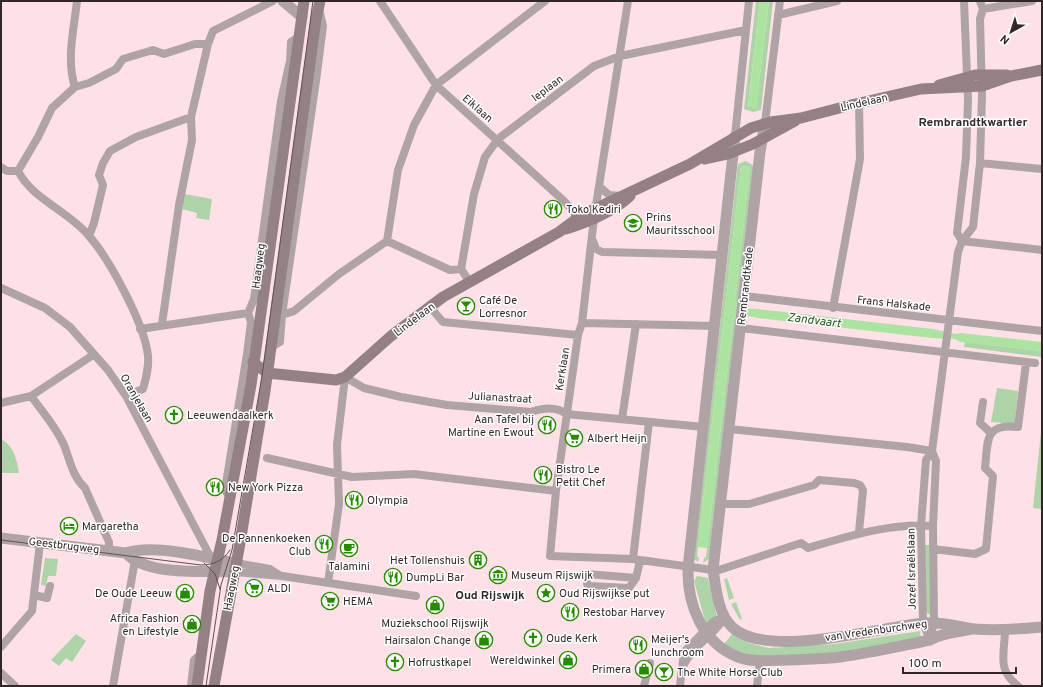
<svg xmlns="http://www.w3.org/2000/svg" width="1043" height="687" font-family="Overpass,sans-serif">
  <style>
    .green { fill: #afd3a8 }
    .water { fill: #ace3a0 }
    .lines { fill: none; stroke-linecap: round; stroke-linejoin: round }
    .minor { stroke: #afa3a5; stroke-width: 8 }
    .tertiary { stroke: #afa3a5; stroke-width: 11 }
    .secondary { stroke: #938184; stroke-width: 11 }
    .tram { stroke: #5f5154; stroke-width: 1 }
    .labels { text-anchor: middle; stroke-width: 3; stroke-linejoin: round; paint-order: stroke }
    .street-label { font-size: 11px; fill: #312729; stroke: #fff }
    .poi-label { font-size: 11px; fill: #312729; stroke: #fff; text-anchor: start }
    .neighbourhood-label { font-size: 12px; font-weight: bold; fill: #312729; stroke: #fff }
    .water-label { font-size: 12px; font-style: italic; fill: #245717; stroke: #fff }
  </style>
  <rect width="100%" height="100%" fill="#fee1e6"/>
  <path class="green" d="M756 1H760L748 106 756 108 769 1H773L761 110 753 112 744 109Z
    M746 161 754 166 738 308 735 300 750 167 741 166 697 556 699 558 698 562 694 559 737 172 738 164Z
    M184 194 212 199 209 220 196 218 197 213 182 209Z
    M738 314 709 559 703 563 704 558 706 557 733 320Z
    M965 342 1042 351V357L964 347Z
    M997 388 1018 391 1015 422 1012 424 991 422Z
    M1042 422V509L1033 508Z
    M1 439C14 446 17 460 19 473H1Z
    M925 545H930L931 614H928L926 612Z
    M45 558 58 559 56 576H48L46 586 41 585Z
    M697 576 708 578 717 618 706 624 694 581Z
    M727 578 734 598 729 600 724 579Z
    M736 602 742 619 740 620 731 604Z
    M920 631 921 639 847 653 758 658 740 654 724 644 733 633 749 643 769 648 835 644Z
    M76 634 86 641 72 662 66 658 59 666 51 660Z"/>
  <path class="water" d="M760 1H769L756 108 748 107Z
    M741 166 750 167 735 300 738 308 758 309 933 329 955 334 961 333 1042 342V351L960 342 955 339 932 338 758 318 738 314 733 320 707 548 698 547Z"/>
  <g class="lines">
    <path class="minor" d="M380 1 436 85 564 201 574 212 576 218
      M628 1 594 218 582 323 578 335 556 491 550 556 633 559 713 570H719L801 543 808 548C849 536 890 523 933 526
      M983 9 1032 1
      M778 15 837 1
      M75 87C66 60 74 29 77 1
      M765 123 780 1
      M735 136 749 1
      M980 163 1042 169
      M1 167 7 171H18C33 200 69 211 89 236 110 260 145 325 148 356 149 368 146 378 143 389L126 396
      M18 171 38 137 52 108 75 87 89 83 116 69 123 59 153 50 164 54 195 44H208L213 31 273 1
      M600 187 609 195 621 196
      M89 236 94 223 103 185 99 175 103 163 110 151 136 137 191 117
      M387 241 450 270 461 269
      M593 241 596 249 602 252 723 255
      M962 241 957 233 966 157 968 100 964 1
      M962 241 1042 250
      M461 269 474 194 485 157 498 139 594 66 620 56 746 30
      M461 269 469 281
      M1 288 45 308 70 327 108 370 126 396 211 558
      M744 296 1042 331
      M430 307 443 322 578 335
      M833 308 860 159 859 103
      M282 315 294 311 339 274 387 241 398 170 414 125 436 85 545 1
      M582 323 715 326
      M162 324 179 205 192 140 191 117 208 44
      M741 328 1035 363
      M140 329 248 313
      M271 347 280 342 282 315 316 81 323 26 319 9
      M31 396C42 411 56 427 64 445 70 460 72 476 85 488L109 542V551
      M983 402 980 423 991 433
      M1 403 31 396 93 355
      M622 419 636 324
      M729 429 907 447 932 451
      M267 458 352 477 414 474 556 491
      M230 498 225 490 247 354 251 322 248 313 254 299 281 101 290 61 291 42 299 37
      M720 504H749L814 485 819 480 854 483 860 485 863 490 859 532
      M933 549 975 554 986 549 993 476 985 468C988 441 984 423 1018 427L1026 363
      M633 559 649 422
      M236 563 270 569 281 576
      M234 572 282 576 416 596
      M636 578 629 588 589 586 587 584V574L636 578 640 561
      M328 583 339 504 337 445 345 377 364 388 401 397 447 405 531 412C543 408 556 406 566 414L704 427
      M34 595 47 598 50 586
      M1005 629C1005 654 996 669 1018 686
      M930 640 923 623 921 525 926 460 932 451 958 252 962 241 973 227 980 163 982 95 980 19 983 9 980 1
      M930 640 934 622 933 526 936 461 932 451
      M1 647 32 611 40 543
      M683 666C692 646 714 636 725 617
      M1 673 15 686
      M113 686 135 560
      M191 686 194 660 201 654
      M644 686 650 663
      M680 686 684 652 714 621 725 617
      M757 686 760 661"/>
    <path class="tertiary" d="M283 1 302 17
      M765 123 760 152 713 570C716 588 718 614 732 627 767 660 880 627 924 623 942 621 958 627 975 629 997 631 1020 629 1042 627
      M735 136 688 568C687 604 702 643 738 657 754 663 772 660 789 660 806 659 824 659 840 657 870 653 900 646 930 640 944 632 956 633 972 629
      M1 538 126 553C153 543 207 558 236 563
      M126 553C148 577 204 570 234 572"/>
    <path class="secondary" d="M939 85 975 75H1007
      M705 159 728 154 753 144 795 121
      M566 229C588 222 613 212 630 196
      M253 362 267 373 336 380 345 377 391 336 443 297 559 232 582 215 690 164 751 128 771 122 801 118 851 105 921 89 982 86 1011 76 1042 70
      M197 686 210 591 222 540 251 385 304 1
      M214 686 240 543 265 391 316 19 320 1"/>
    <path class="tram" d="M1 540 201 565C213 565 223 561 230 550
      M204 563 215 574 220 589
      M206 686 221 585 232 550 262 376 313 1"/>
  </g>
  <defs>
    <symbol id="restaurant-ring" viewBox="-11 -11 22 22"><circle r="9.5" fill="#fff" stroke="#278b00" stroke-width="1.5"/><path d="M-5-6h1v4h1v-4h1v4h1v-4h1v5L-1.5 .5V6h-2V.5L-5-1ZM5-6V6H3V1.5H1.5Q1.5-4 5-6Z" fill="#278b00"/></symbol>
    <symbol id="school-ring" viewBox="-11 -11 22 22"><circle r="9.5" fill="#fff" stroke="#278b00" stroke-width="1.5"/><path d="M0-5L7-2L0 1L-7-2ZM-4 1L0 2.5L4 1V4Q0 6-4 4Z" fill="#278b00"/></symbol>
    <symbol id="bar-ring" viewBox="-11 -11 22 22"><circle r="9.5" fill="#fff" stroke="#278b00" stroke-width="1.5"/><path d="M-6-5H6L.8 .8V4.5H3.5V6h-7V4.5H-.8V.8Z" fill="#278b00"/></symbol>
    <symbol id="church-ring" viewBox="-11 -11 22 22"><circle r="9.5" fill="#fff" stroke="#278b00" stroke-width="1.5"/><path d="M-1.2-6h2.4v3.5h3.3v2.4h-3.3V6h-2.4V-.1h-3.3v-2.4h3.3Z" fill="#278b00"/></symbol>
    <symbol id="supermarket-ring" viewBox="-11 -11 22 22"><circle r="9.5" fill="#fff" stroke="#278b00" stroke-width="1.5"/><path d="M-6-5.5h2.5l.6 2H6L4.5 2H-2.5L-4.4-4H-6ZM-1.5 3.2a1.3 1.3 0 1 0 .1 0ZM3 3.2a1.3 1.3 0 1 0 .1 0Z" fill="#278b00"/></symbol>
    <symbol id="hotel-ring" viewBox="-11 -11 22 22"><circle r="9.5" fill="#fff" stroke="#278b00" stroke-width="1.5"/><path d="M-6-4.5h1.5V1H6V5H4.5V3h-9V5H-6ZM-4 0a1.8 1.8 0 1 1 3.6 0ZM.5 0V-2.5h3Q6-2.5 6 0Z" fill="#278b00"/></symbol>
    <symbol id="cafe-ring" viewBox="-11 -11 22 22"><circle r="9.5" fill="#fff" stroke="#278b00" stroke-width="1.5"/><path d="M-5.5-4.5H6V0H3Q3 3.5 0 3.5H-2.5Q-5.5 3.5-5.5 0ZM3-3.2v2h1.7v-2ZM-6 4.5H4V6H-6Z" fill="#278b00"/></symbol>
    <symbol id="building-ring" viewBox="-11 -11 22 22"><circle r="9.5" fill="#fff" stroke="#278b00" stroke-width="1.5"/><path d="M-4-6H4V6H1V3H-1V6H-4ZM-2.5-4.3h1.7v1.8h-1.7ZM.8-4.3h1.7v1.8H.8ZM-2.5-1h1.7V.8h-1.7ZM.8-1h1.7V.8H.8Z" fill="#278b00"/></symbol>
    <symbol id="museum-ring" viewBox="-11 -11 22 22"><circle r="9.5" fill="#fff" stroke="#278b00" stroke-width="1.5"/><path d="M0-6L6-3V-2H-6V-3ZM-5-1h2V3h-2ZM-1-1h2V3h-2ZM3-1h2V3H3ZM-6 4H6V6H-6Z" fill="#278b00"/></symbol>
    <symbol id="shop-ring" viewBox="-11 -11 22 22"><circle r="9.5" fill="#fff" stroke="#278b00" stroke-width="1.5"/><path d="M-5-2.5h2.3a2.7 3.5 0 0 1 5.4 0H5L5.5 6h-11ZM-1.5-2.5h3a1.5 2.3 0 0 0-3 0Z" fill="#278b00"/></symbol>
    <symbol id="sight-ring" viewBox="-11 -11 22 22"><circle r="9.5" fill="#fff" stroke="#278b00" stroke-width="1.5"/><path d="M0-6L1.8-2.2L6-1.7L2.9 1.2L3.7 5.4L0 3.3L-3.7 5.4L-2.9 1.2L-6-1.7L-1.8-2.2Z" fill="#278b00"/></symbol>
  </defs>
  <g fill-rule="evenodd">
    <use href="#restaurant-ring" x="543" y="199" width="20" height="20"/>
    <use href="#school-ring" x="623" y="213" width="20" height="20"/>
    <use href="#bar-ring" x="456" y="296" width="20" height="20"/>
    <use href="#church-ring" x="164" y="405" width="20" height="20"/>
    <use href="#restaurant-ring" x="537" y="415" width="20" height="20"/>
    <use href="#supermarket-ring" x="564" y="428" width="20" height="20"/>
    <use href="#restaurant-ring" x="533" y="465" width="20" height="20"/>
    <use href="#restaurant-ring" x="205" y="477" width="20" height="20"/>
    <use href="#restaurant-ring" x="344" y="490" width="20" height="20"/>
    <use href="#hotel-ring" x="59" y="516" width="20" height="20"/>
    <use href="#restaurant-ring" x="314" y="534" width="20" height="20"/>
    <use href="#cafe-ring" x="339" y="538" width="20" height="20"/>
    <use href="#building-ring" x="468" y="550" width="20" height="20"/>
    <use href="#museum-ring" x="488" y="565" width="20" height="20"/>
    <use href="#restaurant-ring" x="383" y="567" width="20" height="20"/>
    <use href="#supermarket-ring" x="244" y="578" width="20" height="20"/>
    <use href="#shop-ring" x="175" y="583" width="20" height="20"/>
    <use href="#sight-ring" x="536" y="583" width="20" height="20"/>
    <use href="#supermarket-ring" x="320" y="591" width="20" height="20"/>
    <use href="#shop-ring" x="425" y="595" width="20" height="20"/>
    <use href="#restaurant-ring" x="560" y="602" width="20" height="20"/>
    <use href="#shop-ring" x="182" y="614" width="20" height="20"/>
    <use href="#church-ring" x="523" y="628" width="20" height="20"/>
    <use href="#shop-ring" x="474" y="630" width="20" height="20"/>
    <use href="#restaurant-ring" x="628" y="635" width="20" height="20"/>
    <use href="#shop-ring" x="558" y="650" width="20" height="20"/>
    <use href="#church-ring" x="385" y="652" width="20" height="20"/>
    <use href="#shop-ring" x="634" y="659" width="20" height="20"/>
    <use href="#bar-ring" x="654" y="662" width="20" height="20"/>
  </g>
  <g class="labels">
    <g class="street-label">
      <text transform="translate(547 88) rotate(-37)" y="4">Ieplaan</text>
      <text transform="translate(864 102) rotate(-13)" y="4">Lindelaan</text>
      <text transform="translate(478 108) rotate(41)" y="4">Eiklaan</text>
      <text transform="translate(258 266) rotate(-83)" y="4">Haagweg</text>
      <text transform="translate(745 286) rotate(-84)" y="4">Rembrandtkade</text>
      <text transform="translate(894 303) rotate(6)" y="4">Frans Halskade</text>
      <text transform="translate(414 319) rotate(-37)" y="4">Lindelaan</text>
      <text transform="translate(562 369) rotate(-81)" y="4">Kerklaan</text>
      <text transform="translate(500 397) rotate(3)" y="4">Julianastraat</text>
      <text transform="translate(137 398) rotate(60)" y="4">Oranjelaan</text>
      <text transform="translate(64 545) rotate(7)" y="4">Geestbrugweg</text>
      <text transform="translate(911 569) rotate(-91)" y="4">Jozef Israëlslaan</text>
      <text transform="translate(231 588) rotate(-79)" y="4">Haagweg</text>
      <text transform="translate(876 630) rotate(-8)" y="4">van Vredenburchweg</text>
    </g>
    <g class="poi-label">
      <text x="566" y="213">Toko Kediri</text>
      <text x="646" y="221">Prins<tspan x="646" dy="13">Mauritsschool</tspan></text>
      <text x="479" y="304">Café De<tspan x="479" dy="13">Lorresnor</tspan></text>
      <text x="187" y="419">Leeuwendaalkerk</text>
      <text x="534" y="423" text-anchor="end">Aan Tafel bij<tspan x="534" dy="13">Martine en Ewout</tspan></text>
      <text x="587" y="442">Albert Heijn</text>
      <text x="556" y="473">Bistro Le<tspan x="556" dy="13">Petit Chef</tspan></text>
      <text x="228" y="491">New York Pizza</text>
      <text x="367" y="504">Olympia</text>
      <text x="82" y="530">Margaretha</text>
      <text x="311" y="542" text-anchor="end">De Pannenkoeken<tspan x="311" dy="13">Club</tspan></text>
      <text x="465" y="564" text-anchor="end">Het Tollenshuis</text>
      <text x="349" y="570" text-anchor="middle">Talamini</text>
      <text x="511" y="579">Museum Rijswijk</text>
      <text x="406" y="581">DumpLi Bar</text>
      <text x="267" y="592">ALDI</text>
      <text x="172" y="597" text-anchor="end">De Oude Leeuw</text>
      <text x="559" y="597">Oud Rijswijkse put</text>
      <text x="343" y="605">HEMA</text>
      <text x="583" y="616">Restobar Harvey</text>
      <text x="179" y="622" text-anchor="end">Africa Fashion<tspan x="179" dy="13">en Lifestyle</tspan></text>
      <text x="435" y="627" text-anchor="middle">Muziekschool Rijswijk</text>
      <text x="546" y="642">Oude Kerk</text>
      <text x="651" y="643">Meijer's<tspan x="651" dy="13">lunchroom</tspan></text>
      <text x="471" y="644" text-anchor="end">Hairsalon Change</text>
      <text x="555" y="664" text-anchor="end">Wereldwinkel</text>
      <text x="408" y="666">Hofrustkapel</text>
      <text x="631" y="673" text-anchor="end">Primera</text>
      <text x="677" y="676">The White Horse Club</text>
    </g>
    <g class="neighbourhood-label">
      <text x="973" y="126">Rembrandtkwartier</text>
      <text x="490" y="599">Oud Rijswijk</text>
    </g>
    <g class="water-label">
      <text transform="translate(814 320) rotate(7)" y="4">Zandvaart</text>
    </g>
  </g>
  <rect width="1043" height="687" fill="none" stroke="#312729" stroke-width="4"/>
  <g transform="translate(1011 32) rotate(219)" stroke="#ffffff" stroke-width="3" paint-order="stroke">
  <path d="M0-3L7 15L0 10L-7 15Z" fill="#312729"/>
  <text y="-6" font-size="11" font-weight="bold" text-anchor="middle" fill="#312729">N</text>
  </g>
  <path d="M903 667v6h113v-6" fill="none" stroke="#312729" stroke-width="2"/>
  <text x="909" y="667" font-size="12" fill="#312729" stroke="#ffffff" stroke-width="3" paint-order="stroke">100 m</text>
</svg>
